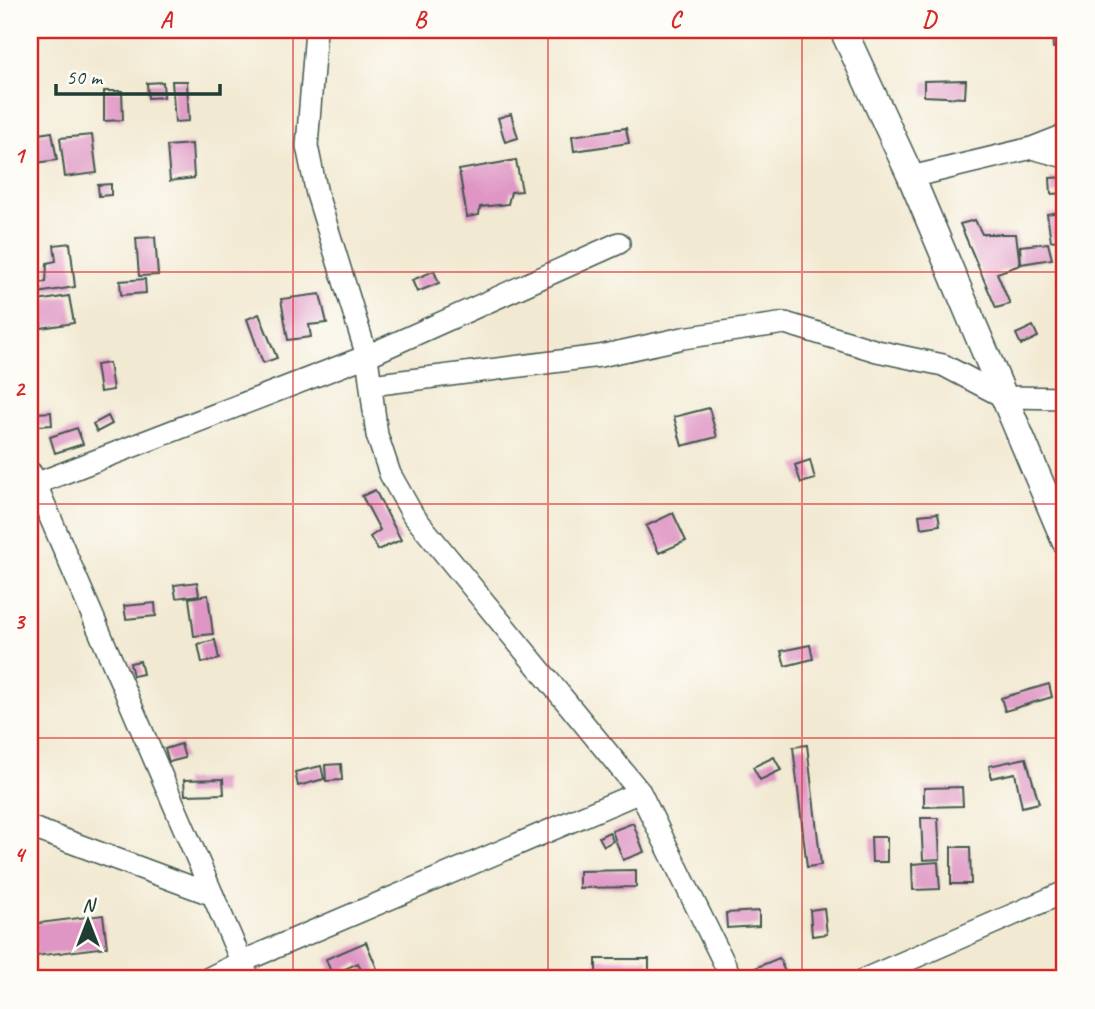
<svg xmlns="http://www.w3.org/2000/svg" width="1095" height="1009" font-family="Caveat,sans-serif">
  <style>
    .building { fill: #df96c4 }
    .lines { fill: none; stroke-linecap: round; stroke-linejoin: round }
    .minor-casing { stroke: #3f574c; stroke-width: 24 }
    .tertiary-casing { stroke: #3f574c; stroke-width: 29 }
    .minor { stroke: #fff; stroke-width: 21 }
    .tertiary { stroke: #fff; stroke-width: 26 }
    .grid { fill: none; stroke: #d62828; stroke-width: 2; stroke-opacity: 0.55 }
    .neatline { fill: none; stroke: #d62828; stroke-width: 2.5 }
    .grid-label { font-size: 23px; text-anchor: middle; font-weight: bold; fill: #d62828 }
  </style>
  <rect width="100%" height="100%" fill="#fdfcf7"/>
  <filter id="ink" filterUnits="userSpaceOnUse"><feTurbulence type="fractalNoise" baseFrequency=".0143" numOctaves="2"/><feDisplacementMap in="SourceGraphic" scale="14" xChannelSelector="R" yChannelSelector="G"/><feConvolveMatrix kernelMatrix="1 2 1 2 8 2 1 2 1" color-interpolation-filters="sRGB"/></filter>
  <filter id="wash" filterUnits="userSpaceOnUse"><feTurbulence type="fractalNoise" baseFrequency=".00686" numOctaves="4" result="noise"/><feDisplacementMap in="SourceGraphic" scale="28" xChannelSelector="R" yChannelSelector="G"/><feGaussianBlur stdDeviation="1.57" result="paint"/><feColorMatrix in="noise" values="0 0 0 0 0 0 0 0 0 0 0 0 0 0 0 0 0 1.4 0 .05"/><feComposite in="paint" operator="in"/></filter>
  <g filter="url(#wash)">
    <rect width="100%" height="100%" fill="#f2e9d2"/>
    <g id="blocks">
      <path class="building" d="M1052 30H1065V47L1053 48Z
        M966 80 965 98 924 96V81Z
        M172 81H187L189 121 175 122Z
        M163 82 164 97 148 98 147 83Z
        M104 91H122L123 120 104 121Z
        M511 114 518 138 505 142 498 118Z
        M626 128 629 143 574 151 572 136Z
        M52 132 57 160 36 163 32 135Z
        M92 135 97 173 65 177 60 138Z
        M192 144 194 178 170 181 167 146Z
        M516 160 522 191 511 192 508 204 480 207 479 215 467 217 459 170Z
        M1065 177V193L1051 194 1050 178Z
        M111 184V195L99 196 98 185Z
        M1065 211V239L1051 241 1047 214Z
        M975 220 982 234H1016L1020 265 997 273 1010 304 996 308 960 224Z
        M155 237 158 275 139 276 136 238Z
        M1058 242H1065V277H1060Z
        M70 243 75 287 37 293 36 283 46 282 47 263 56 261 54 245Z
        M1048 243 1052 259 1021 264 1020 246Z
        M434 271 439 283 417 292 412 280Z
        M145 279 146 293 121 295 120 281Z
        M320 294 327 323 309 325 311 337 288 340 281 299Z
        M69 296 74 323 41 328 37 301Z
        M259 314 277 358 263 363 247 319Z
        M1033 326 1038 337 1021 345 1016 334Z
        M109 363 113 390 100 392 96 365Z
        M709 408 717 437 682 446 674 417Z
        M51 412 52 425 38 426 37 413Z
        M108 416 112 424 97 432 93 424Z
        M77 428 83 444 55 453 50 437Z
        M810 460 815 479 801 483 795 465Z
        M375 490 401 540 378 550 370 537 380 530 362 496Z
        M673 513 686 541 659 553 646 526Z
        M938 513 940 525 921 528 919 515Z
        M197 582 199 595 176 598 174 585Z
        M208 595 213 634 194 636 189 598Z
        M155 603 156 616 126 619 124 606Z
        M215 640 219 659 202 663 198 644Z
        M810 645 813 659 785 666 781 651Z
        M140 661 143 674 133 676 130 663Z
        M1049 684 1052 697 1005 711 1001 698Z
        M181 744 185 758 169 762 165 749Z
        M807 745 821 865 807 867 793 747Z
        M774 757 781 770 760 780 753 767Z
        M1026 758 1039 803 1022 807 1015 773 991 778 989 766Z
        M341 764 342 780 326 781 325 765Z
        M321 766 324 779 298 786 295 772Z
        M223 779 224 794 185 795 184 780Z
        M962 787 963 806 924 807V788Z
        M921 818H938L940 859 923 860Z
        M633 823 644 852 623 860 612 831Z
        M609 832 613 841 604 846 599 837Z
        M871 837H887V862H872Z
        M951 847H970L971 884H951Z
        M938 862 940 889 913 890 912 864Z
        M636 870V887L579 888V871Z
        M824 908 827 934 812 936 810 910Z
        M759 911V926L727 928 726 913Z
        M103 915 107 947 36 956 31 924Z
        M366 942 378 971 364 977 358 963 332 975 326 959Z
        M779 958 785 972 759 979 755 968Z
        M596 959H649V974H596Z
        M982 975V979H966V976Z"/>
    </g>
  </g>
  <g filter="url(#ink)">
    <use href="#blocks" fill-opacity="0" stroke="#3f574c" stroke-width="2"/>
    <g class="lines">
      <defs>
        <path id="minor" d="M316 30 307 146 317 194 367 356 377 435 390 474 413 515 640 792 732 979
          M1032 148 1065 157
          M911 177 1032 148 1065 135
          M371 385 600 356 683 338 785 323 877 351 943 365 1004 397 1065 398
          M31 473 249 979
          M30 486 367 356 619 243
          M30 827 213 895
          M207 979 241 962 640 792
          M865 979 1065 892"/>
        <path id="tertiary" d="M843 30 911 177 1065 541"/>
      </defs>
      <use href="#minor" class="minor-casing"/>
      <use href="#tertiary" class="tertiary-casing"/>
      <use href="#minor" class="minor"/>
      <use href="#tertiary" class="tertiary"/>
    </g>
  </g>
  <path class="grid" d="M293 30V979M548 30V979M802 30V979M30 272H1065M30 504H1065M30 738H1065"/>
  <rect width="1095" height="1009" fill="none" stroke="#fdfcf7" stroke-width="77"/>
  <g transform="translate(88 921)" stroke="#fdfcf7" stroke-width="5" paint-order="stroke">
  <path d="M0-5L12 26L0 18L-12 26Z" fill="#1f3d34"/>
  <text y="-10" font-size="19" font-weight="bold" text-anchor="middle" fill="#1f3d34">N</text>
  </g>
  <path d="M56 84v10h164v-10" fill="none" stroke="#1f3d34" stroke-width="3.5"/>
  <text x="66" y="84" font-size="21" fill="#1f3d34" stroke="#fdfcf7" stroke-width="5" paint-order="stroke">50 m</text>
  <rect x="38" y="38" width="1018" height="932" class="neatline"/>
  <g class="grid-label">
    <text x="166" y="27">A</text>
    <text x="420" y="27">B</text>
    <text x="675" y="27">C</text>
    <text x="929" y="27">D</text>
    <text x="19" y="163">1</text>
    <text x="19" y="396">2</text>
    <text x="19" y="629">3</text>
    <text x="19" y="862">4</text>
  </g>
</svg>
